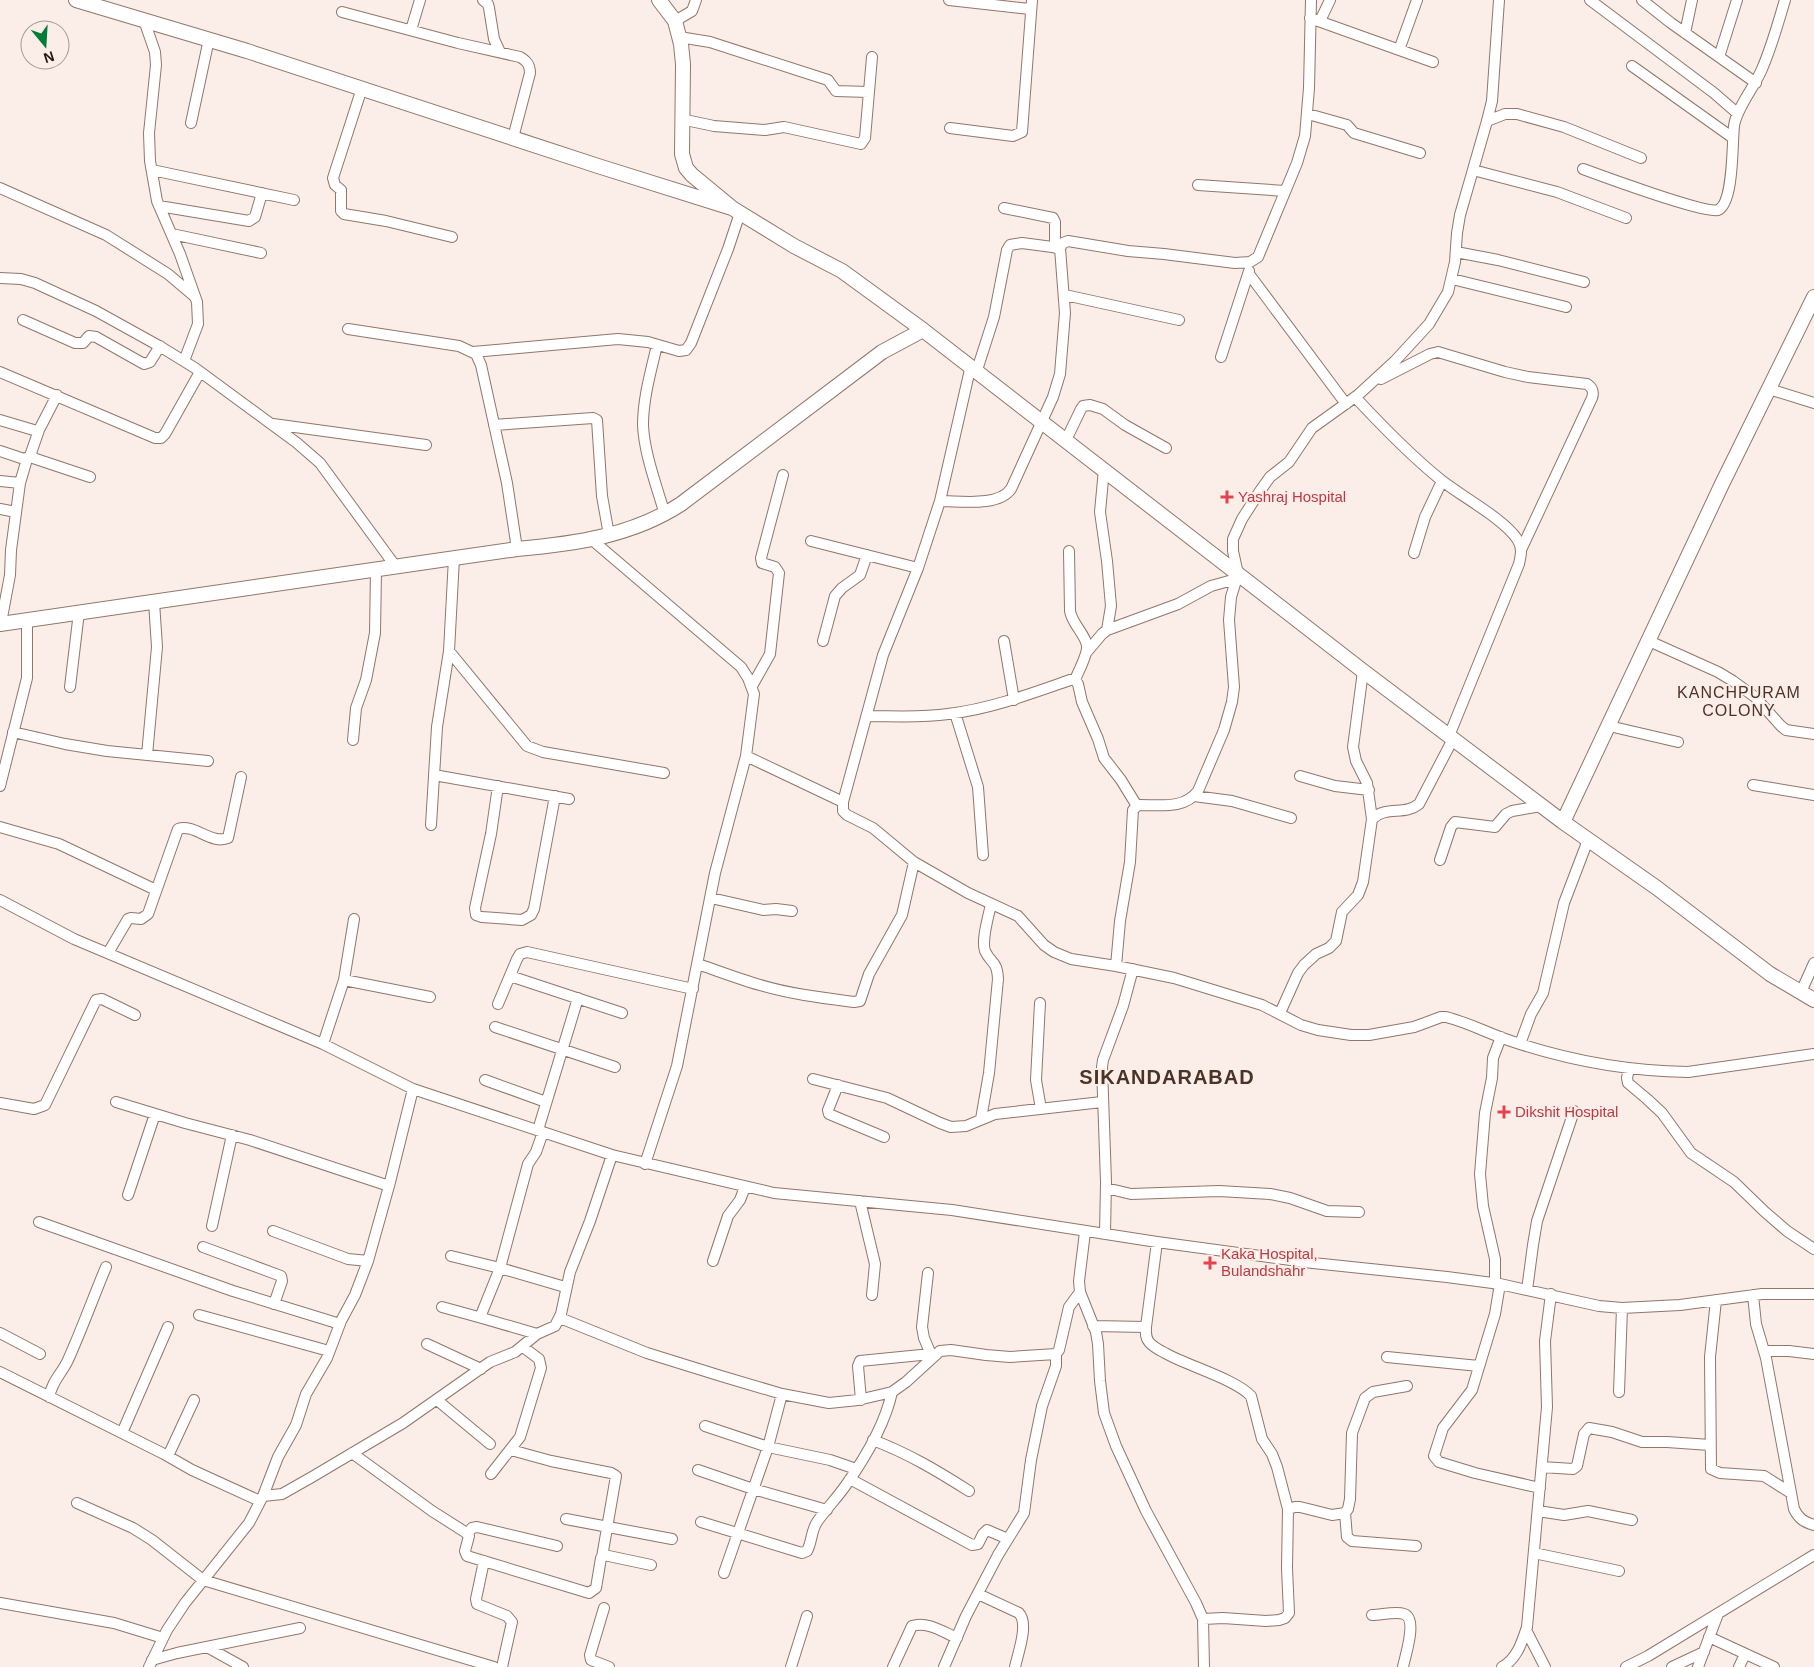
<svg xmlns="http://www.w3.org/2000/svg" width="1814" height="1667" font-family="Arial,sans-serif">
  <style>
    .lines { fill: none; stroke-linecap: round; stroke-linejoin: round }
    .street-casing { stroke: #927669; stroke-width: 12 }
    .secondary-casing { stroke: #927669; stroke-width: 16 }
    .street { stroke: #fff; stroke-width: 10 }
    .secondary { stroke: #fff; stroke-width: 14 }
    .health-dot { fill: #e0444e; stroke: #fbeee8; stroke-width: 2 }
    .labels { text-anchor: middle; stroke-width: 4; stroke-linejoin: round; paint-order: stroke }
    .health-label { font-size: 15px; fill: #be3a42; stroke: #fbeee8; text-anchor: start }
    .neighbourhood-label { font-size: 16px; letter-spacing: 1px; fill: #4b3327; stroke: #fbeee8 }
    .district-label { font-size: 20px; font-weight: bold; letter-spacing: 1px; fill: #4b3327; stroke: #fbeee8 }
  </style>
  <rect width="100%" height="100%" fill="#fbeee8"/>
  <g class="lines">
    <defs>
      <path id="street" d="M483 0 488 4 489 8 494 39 500 52
        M949 0 1030 9
        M1590 0 1714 93 1737 113
        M1642 0 1671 23 1756 83
        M342 12 458 43 520 57C527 61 530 65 530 73L513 138
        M1310 18 1433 62
        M144 20 155 52 156 65 149 133 150 161 157 201 180 254 197 302 198 324 184 361
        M675 21 692 11 696 0
        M1320 21 1330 0
        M411 30 420 0
        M1685 33 1692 0
        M679 37 710 42 828 80 836 91 869 92
        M1399 50 1417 0
        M1719 57 1737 0
        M1632 66 1733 138
        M362 88 333 178 335 185 341 190V211L344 214 386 221 452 237
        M1308 114 1347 125 1354 133 1420 153
        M681 119 714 126 765 130 784 127 861 144 865 138 872 57
        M1487 121 1505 114H1517L1564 127 1641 158
        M191 123 209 39
        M950 128 1013 136 1022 132 1032 0
        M1583 169C1602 176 1706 214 1718 210 1734 203 1732 143 1734 126 1736 109 1755 86 1762 69 1772 46 1778 23 1785 0
        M152 170 294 200
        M1473 170 1557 192 1626 218
        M1198 185 1285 191
        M0 188 106 235 168 274 194 296
        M159 206 249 221 255 217 262 193
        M1004 208 1053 218 1055 222V248
        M172 234 261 253
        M1456 252 1498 260 1584 282
        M1249 274 1346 404
        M0 278 21 279 35 283 96 311 161 347 195 368 297 443 320 463 396 567
        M1452 279 1566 307
        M1065 295 1179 320
        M23 320 75 343H83L89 336 96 337 144 364 150 362 160 346
        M348 329 459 346 476 354 481 365 507 483 517 549
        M657 345C651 371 643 398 643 425 644 453 657 487 665 515
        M473 352 618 339 648 342 679 351 686 350 691 343 728 249 740 213
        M1221 357 1249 271
        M977 370 994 317 1007 250 1010 245 1022 243 1060 248
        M0 372 155 438H161L165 434 200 372
        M1381 379 1430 354 1438 352 1505 372 1528 377 1587 384C1593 388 1594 392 1592 398L1521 550
        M1769 389 1814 403
        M1355 397C1382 426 1410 455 1441 480 1461 496 1504 519 1517 539 1523 547 1521 555 1519 564L1449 736
        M0 420 37 431 40 428 57 395
        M273 424 426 445
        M494 425 593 418 597 420 602 496 609 535
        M39 430 31 453 33 458 90 477
        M1066 440 1081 409 1083 406 1090 405 1103 409 1125 425 1166 448
        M0 451 24 459 31 456
        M1104 469 1100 512 1107 561 1111 606 1107 630
        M0 481 20 483
        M940 501C961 501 998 507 1011 489L1053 397 1060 374 1065 313 1060 248 1063 243 1068 241 1128 251 1164 254 1235 263 1250 262 1258 257 1297 163 1305 136 1309 88 1311 0
        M0 509 16 512
        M591 539 741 667 748 678 754 694 746 756 715 873 677 1066 645 1164
        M811 541 918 568
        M1069 551 1070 611C1072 624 1086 635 1087 646 1088 654 1078 672 1075 680
        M1414 553 1425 517 1442 481
        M1 623 10 575 11 550 20 483 27 459
        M823 641 835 596 842 588 860 575 867 555
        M1004 641 1014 700
        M1649 641 1718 672 1733 681 1755 697 1781 726 1786 730 1814 734
        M449 651 527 746 543 752 664 773
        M1086 653 1102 634 1107 630 1178 604 1211 586 1236 579
        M1363 671 1353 747 1356 761 1367 783 1372 819
        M752 686 770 654 779 573 775 567 762 563 761 558 783 475
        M70 687 79 612
        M955 713 978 787 983 855
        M867 716C894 716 921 718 948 714 990 709 1030 694 1070 680H1075L1078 684 1082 702 1098 739 1104 758 1121 780 1137 806
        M1609 726 1678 742
        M13 732 65 744 107 751 208 761
        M353 740 356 708 366 680 375 633 376 570
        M147 755 157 647 154 602
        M746 756 843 802 883 655 918 568 940 501 971 365
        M434 775 569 799
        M1300 776 1335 786 1369 790
        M1753 785 1814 795
        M0 786 27 678V620
        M498 786 491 834 475 908 476 915 482 917 522 920 531 915 534 909 555 796
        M1194 796 1232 801 1291 818
        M843 802V811L847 815 873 828 914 862 968 893 1018 916 1044 945 1054 952 1071 959 1116 966 1120 921 1130 862 1133 810 1137 806 1140 805C1161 805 1185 809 1198 791L1224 730 1232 702 1234 687 1229 620 1231 597 1238 574 1233 551V539L1242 519 1260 491 1270 477 1289 462 1312 428 1358 395 1395 361 1429 324 1448 292 1455 262 1457 233 1460 215 1487 121 1492 101 1499 0
        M431 825 437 727 449 651 454 558
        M0 827 59 844 156 890
        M1440 860 1451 827 1455 822 1495 827 1506 814 1512 811 1541 806
        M711 898 763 910 776 909 792 911
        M0 900 74 939 323 1044 413 1089 612 1155 774 1193 952 1210 1157 1242 1313 1263 1447 1277 1500 1284 1599 1306 1622 1308 1680 1305 1762 1294H1814
        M108 953 128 919 131 918 141 919 148 914 178 829C194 823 211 845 228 838L241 777
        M698 964C718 971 739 979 760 985 790 994 823 998 854 1002L860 1001 869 974 902 915 914 862
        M1116 966 1174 978 1262 1005 1301 1025 1318 1030 1351 1035H1369L1414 1027 1441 1017H1446C1470 1023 1491 1035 1514 1042 1571 1061 1628 1071 1688 1072L1814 1054
        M510 976 622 1013
        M344 980 430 997
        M1801 992 1814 963
        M1040 1003 1036 1080 1041 1109
        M498 1004 517 959 520 954 527 952 693 989
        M1280 1013 1298 973 1304 965 1316 954 1329 948 1336 941 1342 912 1358 895 1363 882 1372 819C1387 805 1404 816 1419 804L1453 739
        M495 1027 615 1067
        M323 1044 344 980 354 919
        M1520 1044 1531 1014 1543 993 1564 903 1588 840
        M1629 1068 1627 1078 1628 1083 1647 1099 1662 1113 1691 1153 1734 1182 1765 1212 1787 1231 1814 1249
        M813 1079 887 1098 940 1123 951 1127 966 1126 995 1114 1102 1102
        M485 1080 546 1102
        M838 1085 828 1110 829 1114 884 1137
        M116 1102 185 1123 250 1140 389 1186
        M0 1103 34 1109 45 1105 96 1000 102 999 135 1015
        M981 1119 989 1073 998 979C997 960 991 964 985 951 981 940 989 915 991 904
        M538 1130 578 998
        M1106 1188 1131 1194 1219 1191 1270 1194 1290 1198 1327 1211 1359 1212
        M128 1195 155 1114
        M860 1201 875 1264 872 1295
        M39 1222 233 1291 340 1324
        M212 1226 232 1135
        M273 1231 348 1259 368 1261
        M1085 1232 1079 1281 1080 1292 1096 1332 1098 1344 1100 1381 1104 1413 1116 1446 1146 1511 1196 1603 1203 1619 1204 1667
        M1105 1234 1106 1182 1102 1067 1103 1060 1123 1006 1133 969
        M1157 1242 1146 1327C1146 1333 1145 1337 1149 1342 1153 1347 1159 1350 1165 1353 1188 1366 1235 1379 1251 1396L1262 1439 1272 1454 1277 1467 1288 1509
        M203 1247 281 1276 282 1281 274 1304
        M451 1256 500 1268 565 1287
        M713 1261 728 1216 740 1200 745 1187
        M928 1273 922 1327 924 1338 932 1357
        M1495 1284V1259L1483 1206 1480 1174 1485 1113 1492 1078 1493 1058 1501 1037
        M1500 1284 1495 1314 1472 1390 1443 1428 1434 1456 1439 1462 1475 1473 1540 1488
        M1527 1290 1533 1245 1537 1221 1574 1111
        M1753 1295 1756 1324 1766 1358 1794 1509C1799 1519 1804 1522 1814 1525
        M1716 1300 1710 1357 1711 1469 1720 1473 1764 1476 1791 1493
        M442 1307 482 1318
        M199 1315 329 1351
        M560 1318 647 1353 721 1376 782 1394 829 1403 858 1400 892 1392 906 1382 940 1351 951 1350 986 1355 1010 1357 1056 1354 1059 1350 1069 1307 1080 1292
        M1093 1326 1146 1327
        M0 1333 40 1354
        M537 1334 482 1318 481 1315 500 1268 528 1164 536 1152 543 1132
        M427 1344 481 1369
        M1765 1351H1789L1814 1354
        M1387 1357 1479 1366
        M0 1372 164 1454 192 1470 260 1501
        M1619 1392 1622 1308
        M49 1397C53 1379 61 1375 68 1360 82 1329 93 1298 106 1267
        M437 1400 490 1444
        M861 1400 858 1366 860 1361 931 1354
        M705 1426 768 1447 830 1460 856 1469
        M122 1433 168 1327
        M873 1440C909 1454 936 1470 969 1491
        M511 1450 551 1461 611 1473 616 1476 602 1557
        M352 1453 432 1511 465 1532 469 1536 465 1551 467 1556 589 1593 596 1588 601 1558 604 1555 651 1565
        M168 1456 194 1400
        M1542 1467 1573 1469 1577 1466 1584 1434 1589 1428 1612 1432 1642 1442H1667L1710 1445
        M698 1470 753 1489 827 1510
        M491 1474 520 1437 541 1368 539 1359 523 1347
        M850 1479 972 1545 978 1544 983 1534 987 1530 1008 1539
        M263 1496 282 1494 312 1477 403 1423 490 1362 515 1352 537 1334 555 1326 561 1314 570 1272 590 1221 612 1155
        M77 1503 133 1528 152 1540 203 1580 494 1667
        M1538 1511 1564 1515 1588 1511 1632 1520
        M1345 1513 1347 1537 1352 1541 1416 1546
        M566 1519 672 1539
        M701 1522 802 1553 807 1551C812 1542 811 1531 817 1522 826 1509 837 1498 846 1485 865 1458 885 1425 892 1392
        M467 1534 472 1528 477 1527 557 1546
        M1534 1553 1619 1571
        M484 1561 476 1599 477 1604 507 1616 512 1622 502 1667
        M724 1573 768 1447 782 1394
        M978 1594 1019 1613C1029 1624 1018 1653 1015 1667
        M0 1603 114 1623 163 1638
        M604 1608 590 1655 591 1660 609 1667
        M1372 1615C1381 1615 1396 1611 1404 1614 1418 1619 1405 1656 1403 1667
        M1203 1619 1223 1618 1266 1621 1279 1620 1285 1618 1289 1613 1287 1568 1288 1509 1295 1507H1300L1332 1515 1345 1513 1348 1509 1350 1499 1352 1433 1365 1398 1373 1392 1407 1386
        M1526 1630 1545 1667
        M1709 1637 1774 1667
        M207 1647 243 1667
        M152 1660 177 1653 300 1628
        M149 1667 167 1630 185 1603 249 1523 263 1496 278 1457 296 1425 306 1394 327 1358 341 1321 355 1295 368 1261 389 1186 413 1089
        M791 1667 807 1616
        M893 1667 912 1626C927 1621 943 1632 957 1638
        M944 1667 966 1616 998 1555 1024 1513 1031 1460 1042 1406 1056 1366V1354
        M1502 1667C1517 1659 1522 1642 1527 1627L1547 1407 1545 1341 1551 1294
        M1626 1667 1648 1656 1814 1555
        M1672 1667 1704 1652
        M1698 1667 1718 1614
        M1739 1667 1745 1654"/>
      <path id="secondary" d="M76 0 247 51 598 166 732 208
        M659 0 675 21 681 44 683 64 682 154 686 168 692 175 732 208 794 246 842 271 923 330
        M0 624 517 549C574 544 632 536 681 504L882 352 923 330 1363 671 1563 822 1657 888 1770 974 1814 1000
        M1563 822 1722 484 1814 297"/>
    </defs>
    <use href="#street" class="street-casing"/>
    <use href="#secondary" class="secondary-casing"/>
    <use href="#street" class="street"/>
    <use href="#secondary" class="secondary"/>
  </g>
  <g class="health-dot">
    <path d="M1224.5 489.5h5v5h5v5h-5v5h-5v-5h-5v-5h5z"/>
    <path d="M1501.5 1104.5h5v5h5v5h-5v5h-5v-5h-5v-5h5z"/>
    <path d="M1207.5 1255.5h5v5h5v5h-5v5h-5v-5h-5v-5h5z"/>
  </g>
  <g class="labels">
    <g class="health-label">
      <text x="1238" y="502">Yashraj Hospital</text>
      <text x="1515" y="1117">Dikshit Hospital</text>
      <text x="1221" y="1259">Kaka Hospital,<tspan x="1221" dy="17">Bulandshahr</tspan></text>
    </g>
    <g class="neighbourhood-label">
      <text x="1739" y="698">KANCHPURAM<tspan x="1739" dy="18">COLONY</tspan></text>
    </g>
    <g class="district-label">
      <text x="1167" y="1084">SIKANDARABAD</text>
    </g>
  </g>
  <g transform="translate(45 45) rotate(162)"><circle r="24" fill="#fbeee8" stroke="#a49892"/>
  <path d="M0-4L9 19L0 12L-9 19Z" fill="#007e36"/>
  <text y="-8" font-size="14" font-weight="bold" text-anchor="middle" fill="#211611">N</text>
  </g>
</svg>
